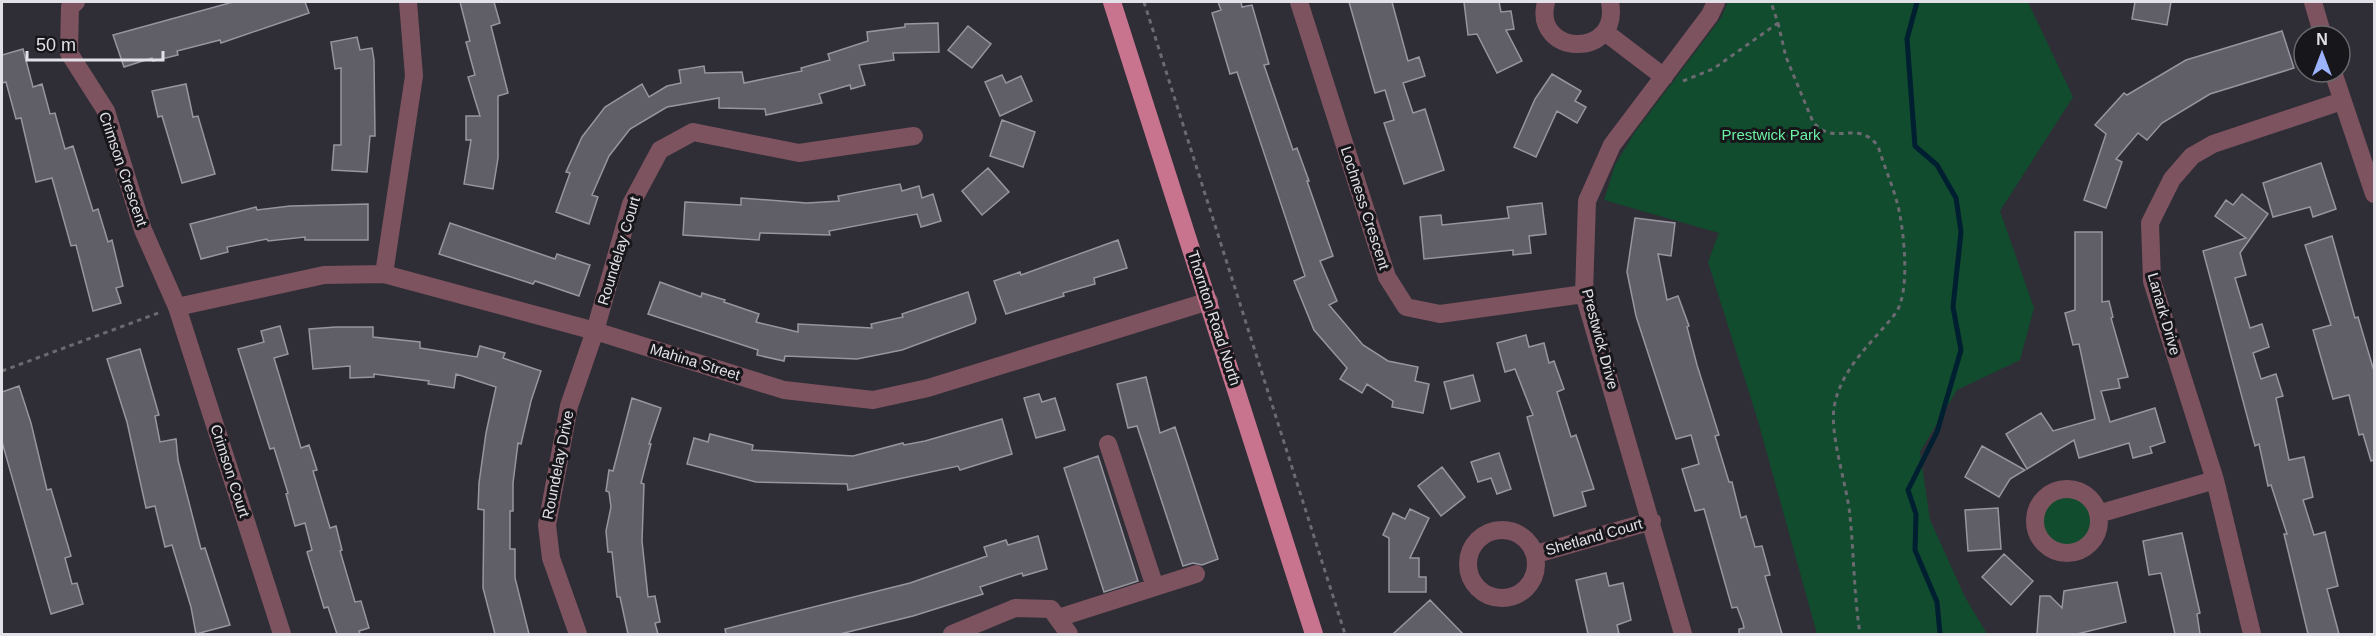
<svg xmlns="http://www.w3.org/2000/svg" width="2376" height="636" font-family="Arial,sans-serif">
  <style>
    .green { fill: #104c2d }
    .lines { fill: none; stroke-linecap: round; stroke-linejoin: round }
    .stream { stroke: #001f31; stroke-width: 5 }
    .building { fill: #605e67; stroke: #9895a0; stroke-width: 1.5 }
    .path { stroke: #6b6a71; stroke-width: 3; stroke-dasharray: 4.5 4.5; stroke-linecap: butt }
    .minor { stroke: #7d535f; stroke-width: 18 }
    .major { stroke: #c8748e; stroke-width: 18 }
    .labels { text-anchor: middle; stroke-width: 6; stroke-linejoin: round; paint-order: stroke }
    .park-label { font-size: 15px; fill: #6cf0a4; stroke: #17161a }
    .street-label { font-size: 15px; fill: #e2e1e7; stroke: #17161a }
  </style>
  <rect width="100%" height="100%" fill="#2f2e36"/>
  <path class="green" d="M1728 2H2028L2073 97 2000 211 2034 308 2020 360 1957 390 1920 452 1930 520 1965 597 1987 634H1817L1758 421 1708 262 1719 233 1604 200 1615 165 1635 132 1721 18Z
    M2043 521a24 24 0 1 1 48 0a24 24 0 1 1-48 0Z"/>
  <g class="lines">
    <path class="stream" d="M1917 2 1907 39 1915 146 1937 165 1956 198 1961 232 1953 307 1961 350 1937 432 1908 490 1916 514 1915 550 1937 602 1940 634"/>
  </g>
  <path class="building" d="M233 2H305L309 13 221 43 220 40 177 51 178 55 153 61 152 58 124 67 113 35Z
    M460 2H494L500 23 491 26 508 93 498 96V158L493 189 464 184 471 140H466V116H480L468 77 475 75 466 42 470 41Z
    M1218 2H1241L1242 7 1252 5 1269 64 1264 65 1293 150 1297 148 1309 181H1307L1333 256 1320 261 1337 301 1329 305 1363 345 1388 361 1418 367 1415 381 1429 384 1423 413 1392 407 1393 401 1367 384 1362 393 1340 379 1347 368 1314 330 1294 281 1305 276 1237 72 1230 74 1212 13 1221 10Z
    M1349 2H1392L1408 61 1419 57 1425 76 1403 83 1413 113 1425 109 1444 170 1404 184 1384 123 1394 120 1385 90 1375 93Z
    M1464 2H1499L1501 12 1511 11 1514 29 1506 30 1522 61 1497 73 1477 34 1468 35Z
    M2135 2H2171L2167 25 2132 19Z
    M938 23 939 52 893 53 894 60 859 65 865 85 851 89 850 85 819 94 822 103 766 115 765 109 719 108V98L667 107 630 129 609 156 592 195 598 197 589 224 556 212 570 173 566 172 582 137 605 107 642 84 649 97 667 86 681 83 679 70 704 66 705 73 742 72 744 83 802 71 801 68 830 60 828 54 868 41 867 32 905 27V24Z
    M968 26 991 44 972 68 948 50Z
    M2282 31 2294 68 2210 94 2162 123 2147 140 2138 133 2116 159 2122 162 2106 208 2084 200 2106 134 2095 125 2124 93 2127 95 2186 60Z
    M357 37 360 50 372 48 374 60 375 136H370L367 172 332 170 334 145H341V68L335 69 331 42Z
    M23 49 33 87 42 84 50 114 55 113 65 149 73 146 93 211 98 209 108 242 112 240 123 286 116 288 121 303 93 311 76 245 71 246 52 178 36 182 21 118 16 119 6 82 2 83V55Z
    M1552 74 1581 91 1575 101 1586 107 1577 123 1557 111 1536 157 1514 147 1535 99Z
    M1002 75 1006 83 1021 76 1032 101 1000 116 985 82Z
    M186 84 193 117 198 116 215 174 182 183 162 116 158 117 152 91Z
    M1002 120 1035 132 1023 167 990 156Z
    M2321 163 2336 209 2313 217 2310 207 2273 217 2263 183Z
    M988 168 1009 192 982 215 962 191Z
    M900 184 902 191 919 186 922 198 933 194 941 221 921 227 917 214 829 231 830 235 760 233 759 240 683 235 685 202 741 205V198L807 203 839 201 838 196Z
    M2242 194 2268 214 2240 253 2246 275 2235 278 2250 328 2262 324 2269 347 2253 353 2261 379 2276 374 2283 396 2276 398 2289 460 2304 457 2313 497 2303 500 2314 535 2325 532 2338 586 2327 589 2339 634H2308L2284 534H2287L2271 485 2268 486 2259 444 2255 446 2203 251 2246 238 2215 216 2226 200 2233 205Z
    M1542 203 1546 234 1529 236 1531 253 1513 255V250L1424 259 1420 217 1441 215 1442 225 1509 218 1507 207Z
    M368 204V240H305V237L268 241 267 239 227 247 228 252 201 259 190 224 256 207 257 210 290 206Z
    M1635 218 1675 223 1671 256 1658 254 1667 300 1678 296 1689 326 1687 327 1697 365 1719 435 1715 436 1729 482H1732L1741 518 1746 516 1755 547 1762 546 1770 575 1765 576 1782 634H1739V629L1744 628 1743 623 1737 607 1732 608 1704 509 1695 511 1682 469 1699 464 1691 435 1676 439 1636 316 1627 272Z
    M450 223 555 259 557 254 590 265 579 296 535 281 533 284 439 254Z
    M2075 232H2102V302L2109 301 2113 317 2111 318 2128 377 2118 379 2120 388 2101 391 2110 422 2155 408 2165 442 2150 447 2152 453 2133 458 2129 443 2079 458 2074 440 2027 469 2006 434 2041 413 2053 431 2095 419 2079 344 2073 345 2065 313 2075 310Z
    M2332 236 2355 318 2358 317 2374 371V460L2371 461 2363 434 2359 435 2349 395 2333 399 2313 330 2331 325 2305 245Z
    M1118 240 1127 268 1094 278 1095 284 1063 293 1064 296 1006 314 994 281 1020 272 1021 275Z
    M660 282 701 297 702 293 725 300 724 302 759 314 756 322 798 332V324L872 328 871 324 903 317 902 314 968 292 976 319 975 323 902 350 857 359 785 356 784 361 757 355 758 350 648 314Z
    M280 326 288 354 274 358 301 448 309 445 317 470 313 471 330 528 336 526 342 550 340 551 355 602 361 601 369 628 359 631 360 634H337L328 607 324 608 307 552 312 550 305 523 295 526 286 494 288 493 274 448 270 449 238 349 264 342 261 331Z
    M336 327H373V337L420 342V348L477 357 480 346 505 353 503 358 541 371 531 401 521 444 518 443 513 483V511H510V549H515V578L529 634H495L483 588 484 510 478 509 479 483 486 433 496 387 456 374 454 388 428 384 429 381 374 374V377L350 378V366L313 369 309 329Z
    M1526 335 1529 347 1544 343 1549 363 1554 361 1564 389 1557 392 1571 437 1576 435 1594 489 1582 492 1586 506 1554 516 1527 417 1533 415 1515 369 1505 372 1497 343Z
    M140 349 159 415 155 416 160 442 176 439 178 460 201 549 205 548 230 625 196 634 191 607 172 545 165 547 155 506 146 508 127 422 107 359Z
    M1473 375 1480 401 1451 409 1444 382Z
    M1146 377 1160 433 1175 427 1218 559 1202 565 1193 563 1183 566 1137 426 1128 428 1117 384Z
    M19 386 31 423 47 490 51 489 71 556 65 558 72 584 77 583 83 604 51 614 2 442V392Z
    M1039 394 1042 402 1055 398 1065 430 1036 438 1024 398Z
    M632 398 661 408 649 444H651L641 483 644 484 642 541 648 597 655 596 660 622 655 623 658 634H628L620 597H617L612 552H608L606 531 611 507 609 492 606 491 609 470 613 471Z
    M1002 419 1012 454 960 470 958 466 848 490 847 484 756 482 687 464 694 438 708 442 710 434 753 445 752 450 853 456 903 443 904 445 925 441Z
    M1982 446 2025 470 2010 479 1999 497 1965 477Z
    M1499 453 1511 489 1497 494 1491 478 1478 482 1471 462Z
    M1098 456 1138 581 1104 592 1064 468Z
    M1442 467 1465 497 1441 516 1418 486Z
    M1998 508 2001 549 1968 551 1965 510Z
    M1410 509 1429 518 1410 558H1419V577H1426V592H1389V538L1383 535 1393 513 1405 519Z
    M2182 533 2200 613 2197 614 2200 634H2175L2161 573 2149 575 2143 541Z
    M1038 536 1047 569 1023 576 1022 573 980 587 983 594 913 616 840 634H726L725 629 910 583 987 556 984 547 1006 540 1008 545Z
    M2004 554 2033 581 2011 605 1982 577Z
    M1606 573 1609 586 1623 583 1631 620 1617 625 1619 634H1588L1576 580Z
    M2117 582 2126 622 2077 634H2037L2040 596H2050L2062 608 2064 591Z
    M1430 600 1463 634H1393Z"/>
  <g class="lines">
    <path class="path" d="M1144 2 1345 634
      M1778 23 1786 57 1813 122C1835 148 1856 118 1878 146 1884 166 1893 186 1898 206 1904 231 1911 293 1895 314 1872 343 1840 369 1834 408 1830 437 1847 485 1850 516 1854 556 1854 595 1860 634
      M1683 81 1713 69 1778 23 1771 2
      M2 371 161 312"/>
    <path class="minor" d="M76 2 70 7 69 53 106 111 143 230 177 307 282 634
      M1299 2 1387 277 1406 307 1440 314 1584 294
      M1546 2C1532 56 1621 60 1610 2
      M2313 2 2323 36
      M1605 32 1664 77
      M2333 72 2374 194
      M384 274 414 76 408 2
      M177 307 324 275 384 274 595 331 784 390 873 400 928 388 1209 301
      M1108 444 1155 587
      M2035 521a32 32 0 1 1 64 0a32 32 0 1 1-64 0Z
      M2098 514 2215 480
      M1468 564a34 34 0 1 1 68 0a34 34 0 1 1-68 0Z
      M1536 554 1652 521
      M1058 618 1196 574
      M578 634 551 558 547 525 569 406 595 331 631 204 660 150 693 132 799 153 914 136
      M952 634 1015 608 1051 609 1069 634
      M1683 634 1584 294 1587 201 1612 145 1710 15 1716 2
      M2252 634 2215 480 2152 281 2150 223 2172 179 2192 156 2213 144 2342 101"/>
    <path class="major" d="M1112 2 1314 634"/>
  </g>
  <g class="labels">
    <g class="park-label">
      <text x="1771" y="140">Prestwick Park</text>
    </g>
    <g class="street-label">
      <text transform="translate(123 169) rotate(71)" y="5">Crimson Crescent</text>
      <text transform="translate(1365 208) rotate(72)" y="5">Lochness Crescent</text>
      <text transform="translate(619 251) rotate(-73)" y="5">Roundelay Court</text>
      <text transform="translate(2164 314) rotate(74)" y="5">Lanark Drive</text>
      <text transform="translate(1214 318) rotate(72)" y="5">Thornton Road North</text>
      <text transform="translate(1600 339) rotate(75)" y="5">Prestwick Drive</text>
      <text transform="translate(695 362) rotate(17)" y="5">Mahina Street</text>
      <text transform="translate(558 465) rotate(-79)" y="5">Roundelay Drive</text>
      <text transform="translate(230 471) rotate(72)" y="5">Crimson Court</text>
      <text transform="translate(1594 537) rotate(-16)" y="5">Shetland Court</text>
    </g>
  </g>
  <rect width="2376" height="636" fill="none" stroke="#e2e1e7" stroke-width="6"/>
  <g transform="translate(2322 54)"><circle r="28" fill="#17161a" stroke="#68676c" stroke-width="1.5"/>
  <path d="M0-4.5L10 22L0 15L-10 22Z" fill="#9cb4fd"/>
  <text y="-9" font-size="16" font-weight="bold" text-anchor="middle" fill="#e2e1e7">N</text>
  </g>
  <path d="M27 51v9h136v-9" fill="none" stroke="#e2e1e7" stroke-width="3"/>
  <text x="36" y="51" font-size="18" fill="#e2e1e7" stroke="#17161a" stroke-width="4.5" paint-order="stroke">50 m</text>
</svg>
